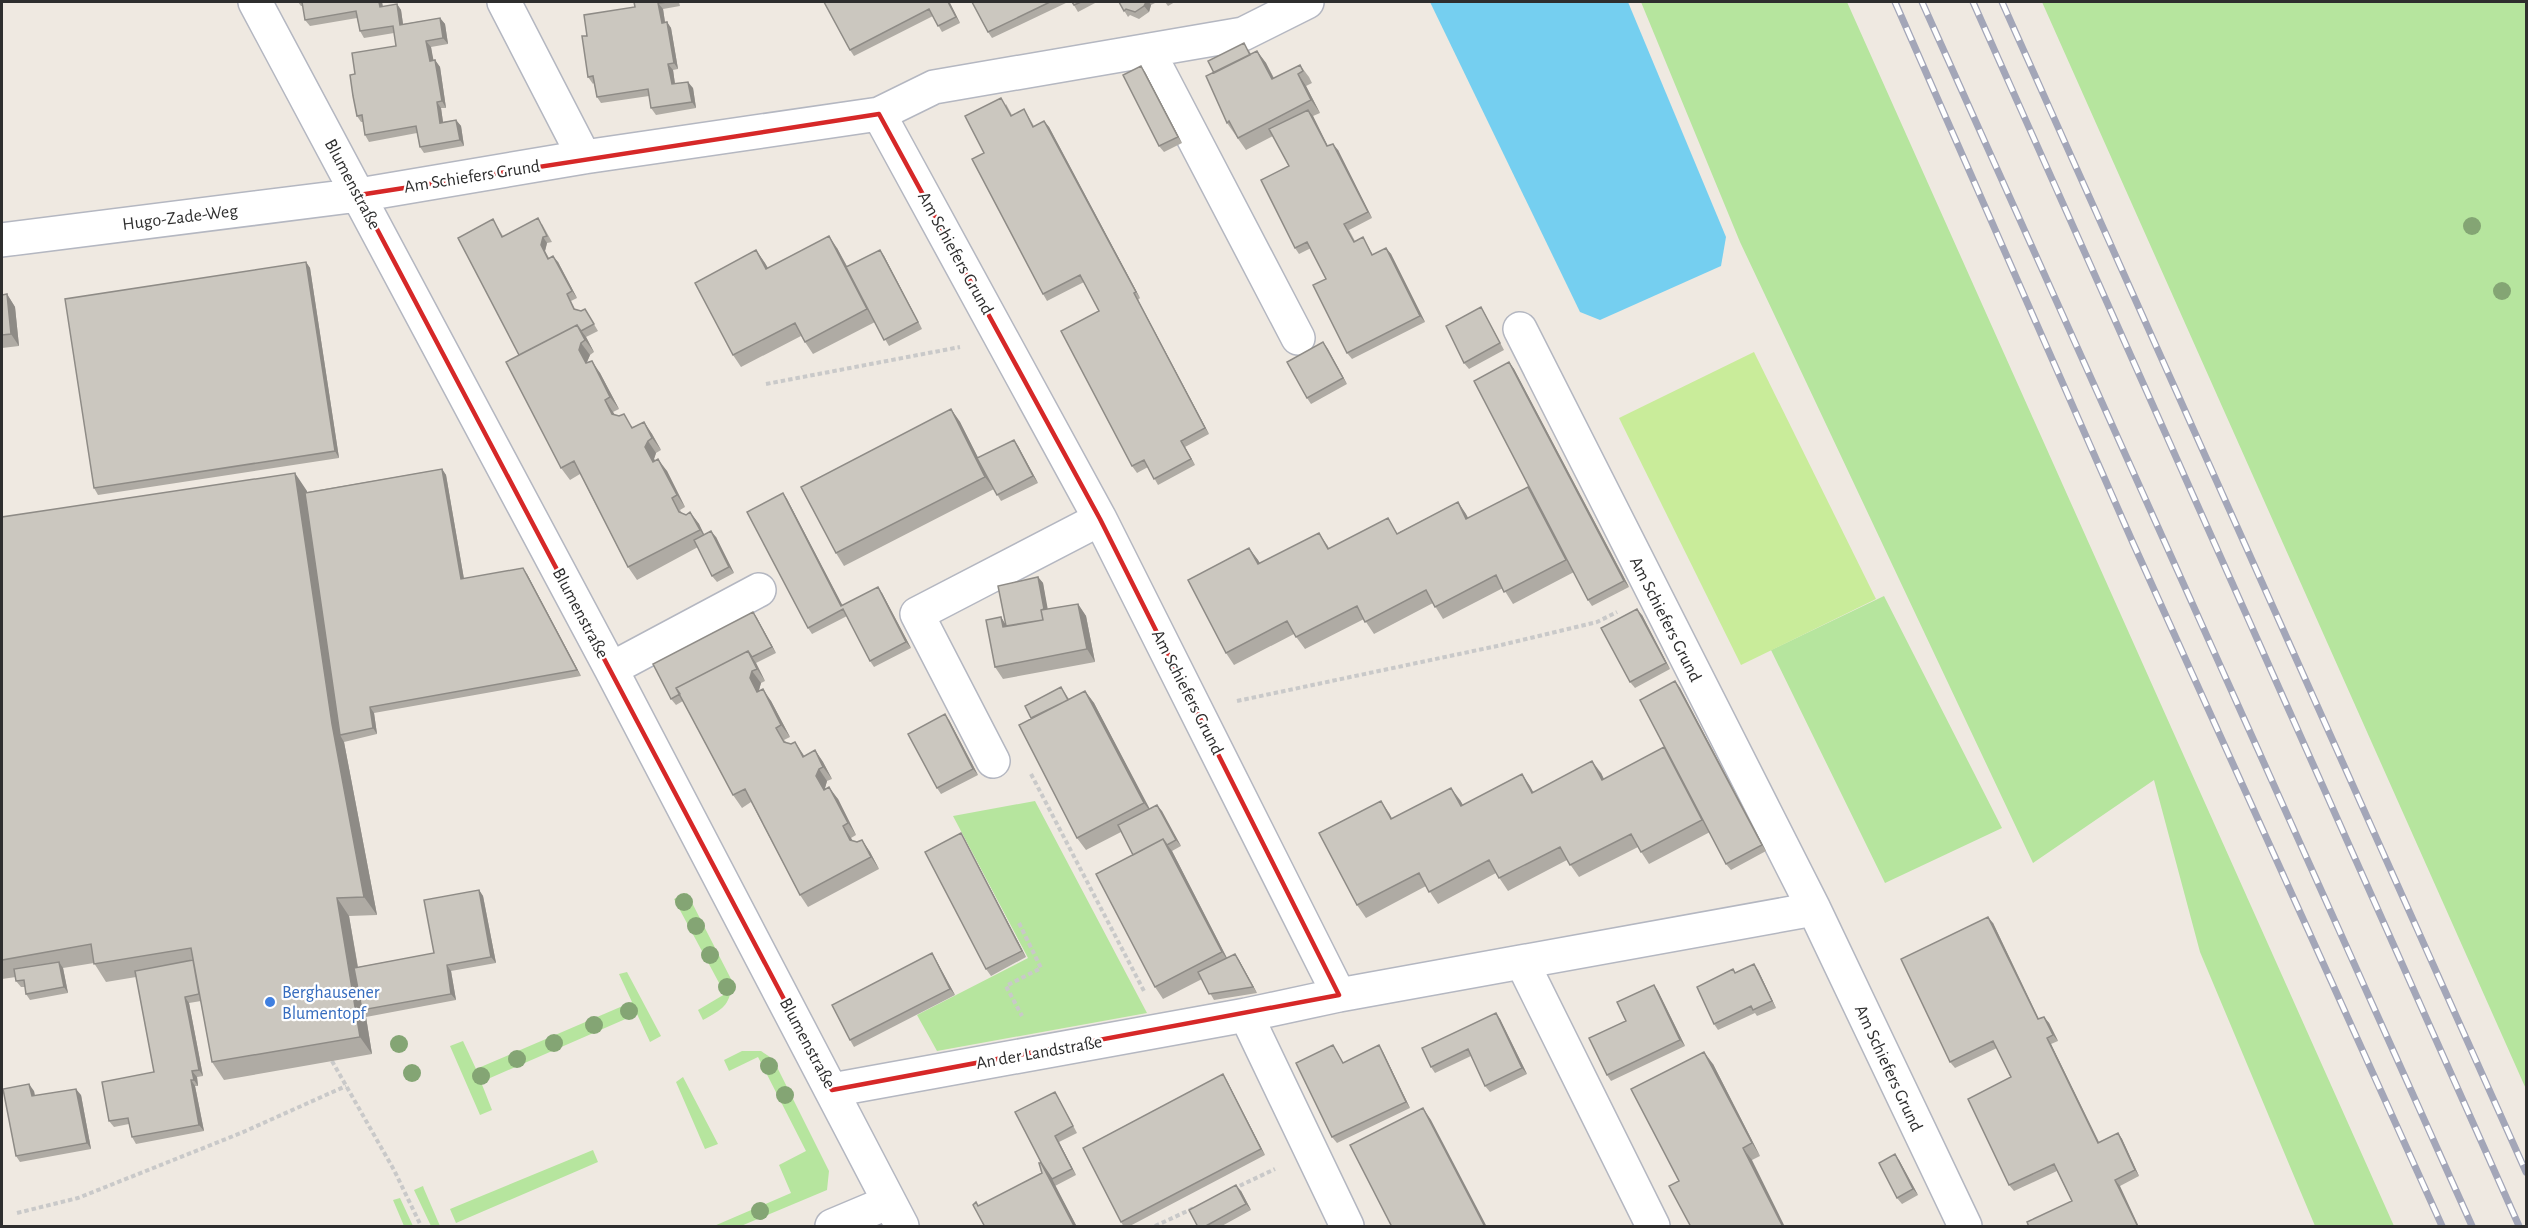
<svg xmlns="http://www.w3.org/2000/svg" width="2528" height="1228" font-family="'Alegreya Sans',sans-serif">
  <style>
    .green { fill: #b6e59e }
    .pitch { fill: #c9ec9a }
    .water { fill: #75cff0 }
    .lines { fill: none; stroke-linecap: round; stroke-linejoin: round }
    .minor-casing { stroke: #b4b7c1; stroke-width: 36 }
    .path { stroke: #c9c9c9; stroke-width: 4; stroke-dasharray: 4.5 3; stroke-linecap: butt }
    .minor { stroke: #fff; stroke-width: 33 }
    .rail-casing { stroke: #a3a6b8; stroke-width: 7 }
    .rail { stroke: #fff; stroke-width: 4.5; stroke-dasharray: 14; stroke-linecap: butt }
    .tree { fill: #84a574 }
    .wall { fill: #afaba4 }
    .shaded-wall { fill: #8e8b86 }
    .building { fill: #cbc7bf; stroke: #8e8b86; stroke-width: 1.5 }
    .marked { fill: none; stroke: #d62828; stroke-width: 4.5; stroke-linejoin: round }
    .shop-dot { fill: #3f7fe0; stroke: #fff; stroke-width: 2 }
    .labels { text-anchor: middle; stroke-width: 4.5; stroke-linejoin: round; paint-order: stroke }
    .street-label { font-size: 18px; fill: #2e2e2e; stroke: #fff }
    .shop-label { font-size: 18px; fill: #366cbe; stroke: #fff; text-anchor: start }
  </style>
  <rect width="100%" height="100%" fill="#efe9e1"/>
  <path class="green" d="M1641 2H1847L2394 1226H2315L2200 952 2154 780 2033 863 1740 242Z
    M2042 2H2526V1089Z
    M1884 596 2002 828 1885 883 1771 650Z
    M1035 801 1147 1013 937 1051 917 1015 1028 958 953 816Z
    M687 893 732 981C730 1006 724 1008 703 1020L698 1010 725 994 674 899Z
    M627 972 661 1036 650 1042 637 1014 481 1082 492 1110 480 1115 450 1046 463 1041 476 1069 632 1002 619 974Z
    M742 1051H761L773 1059 829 1171 827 1190 741 1226H714L791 1193 779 1165 806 1151 758 1057 729 1071 724 1060Z
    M683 1077 718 1144 705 1149 676 1082Z
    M593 1150 598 1162 456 1223 450 1209Z
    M423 1186 424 1189 440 1226H431L414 1190Z
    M400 1198 413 1226H404L393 1200Z"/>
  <path class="pitch" d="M1754 352 1876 599 1741 665 1619 418Z"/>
  <path class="water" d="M1430 2H1628L1726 237 1721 266 1600 320 1580 312Z"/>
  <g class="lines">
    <defs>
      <path id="minor" d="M255 2 611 669 902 1226
        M504 2 584 157
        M1148 51 1298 338
        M879 114 934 87 1243 34 1307 2
        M2 240 359 195 584 157 879 114 1100 519 1339 995 1814 909 1965 1226
        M1520 329 1814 909
        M611 669 759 590
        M993 761 917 614 1100 519
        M1522 962 1653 1226
        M1339 995 1246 1015 1347 1226
        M832 1090 1246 1015
        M832 1226 889 1202"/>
    </defs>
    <use href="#minor" class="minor-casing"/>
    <path class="path" d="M766 384 960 347
      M1237 701 1497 646 1597 622 1617 612
      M1031 774 1145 993
      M1019 923 1041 968 1006 986 1022 1016
      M332 1061 394 1170 421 1226
      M1233 1189 1275 1169
      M17 1213 78 1198 241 1133 346 1086
      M1155 1226 1194 1208"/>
    <use href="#minor" class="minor"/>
    <defs>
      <path id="rail" d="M1895 2 2133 543 2442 1226
        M1922 2 2472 1226
        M1973 2 2519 1226
        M2002 2 2526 1172"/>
    </defs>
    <use href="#rail" class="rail-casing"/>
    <use href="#rail" class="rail"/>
  </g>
  <g class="tree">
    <circle cx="2472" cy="226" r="9"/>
    <circle cx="2502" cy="291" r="9"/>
    <circle cx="684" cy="902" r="9"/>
    <circle cx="696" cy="926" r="9"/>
    <circle cx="710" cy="955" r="9"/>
    <circle cx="727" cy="987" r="9"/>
    <circle cx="629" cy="1011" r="9"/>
    <circle cx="594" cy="1025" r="9"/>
    <circle cx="554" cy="1043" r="9"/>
    <circle cx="399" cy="1044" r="9"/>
    <circle cx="517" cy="1059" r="9"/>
    <circle cx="769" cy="1066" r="9"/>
    <circle cx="412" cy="1073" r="9"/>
    <circle cx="481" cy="1076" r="9"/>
    <circle cx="785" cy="1095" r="9"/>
    <circle cx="760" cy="1211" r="9"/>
  </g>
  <path class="wall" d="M298 2H382L383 7 397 4 401 10 403 24 440 18 445 24 448 44 431 47 433 61 435 60 440 67 446 108H441L443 122 456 120 461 126 464 146 424 153 420 147 417 133 369 142 365 135 363 122H361L357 116 355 74 396 46 394 33 364 38 360 31 357 18 310 26 305 20 303 6H301Z
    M634 2H679L680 6 663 9 665 22H667L671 28 678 69 673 70 675 84 693 88 696 108 656 115 651 108 649 96 601 103 597 97 594 83 593 84 588 77 587 36 635 7Z
    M824 2H953L950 3 960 23 942 32 933 16 854 56 850 50Z
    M972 2H1068L992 38 988 32Z
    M1072 2H1097L1078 12Z
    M1119 2H1157L1151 5 1149 12 1139 19 1130 15 1128 17Z
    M1165 2H1175L1168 6Z
    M1248 49 1251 54 1257 51 1266 63 1274 78 1300 65 1309 77 1312 83 1306 86 1320 113 1313 116 1328 146 1338 150 1372 218 1349 230 1355 241 1363 237 1373 255 1386 248 1391 254 1425 322 1352 359 1347 353 1326 279 1311 248 1299 254 1295 248 1289 166 1273 136 1246 150 1227 123 1214 73Z
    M1145 72 1182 143 1164 152 1159 146Z
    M1006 104 1012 115 1024 109 1034 126 1044 121 1049 127 1140 298 1138 300 1209 434 1185 447 1195 465 1158 485 1148 467 1137 473 1132 466 1099 311 1084 282 1047 301 1043 294 984 153Z
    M542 224 552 242 547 243 545 251 549 258 558 262 577 298 571 301 575 309 581 311 585 309 598 331 586 337 594 352 590 355 587 362 600 373 619 409 613 412 615 415 633 427 644 422 652 434 661 450 656 453 654 459 667 471 685 507 680 510 682 513 686 515 690 512 699 524 704 535 716 537 734 573 717 582 712 576 698 547 637 580 628 567 580 474 570 480 561 468 519 355 497 226 503 236Z
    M837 248 847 266 880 250 884 256 922 329 889 346 875 322 813 354 801 336 741 367 733 355 756 250 768 268Z
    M306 262 310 268 339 458 98 495 94 488Z
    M7 294 15 307 19 346 2 348V295Z
    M1481 307 1485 314 1504 350 1469 369 1464 363Z
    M1323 342 1347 384 1311 404 1307 398Z
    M1509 362 1514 369 1629 587 1592 606 1588 600 1574 572 1513 604 1503 588 1443 619 1433 603 1374 634 1364 619 1305 649 1294 634 1234 665 1226 653 1249 548 1260 563 1327 545 1329 549 1398 533 1458 502 1468 518 1531 491Z
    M951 409 960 422 978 458 1014 440 1018 446 1038 483 1001 501 994 489 844 566 836 553Z
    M442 469 446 475 464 579 527 574 581 676 374 713 377 734 344 742 377 915 349 916 358 967 434 953 479 890 483 896 496 963 451 971 456 1000 366 1017 372 1054 224 1080 212 1062 201 1001 189 1003 203 1076 197 1077 198 1086H195L204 1131 136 1144 132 1137 129 1124 114 1127 109 1121 154 1072 136 977 106 982 94 963 63 968 68 993 30 1000 26 994 25 987H21L16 981V977L2 979V517L307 491V492Z
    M783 493 787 499 842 605 882 593 911 648 874 667 870 661 847 616 812 634 808 628Z
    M1038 577 1043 583 1047 609 1078 604 1086 616 1095 662 1003 679 995 667 1001 617 1005 624Z
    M753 612 757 618 776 653 756 663 765 681 761 683 759 690 771 701 790 737 784 740 786 742 804 756 815 750 823 762 832 779 827 781 825 788 838 799 856 835 851 838 853 841 857 842 862 840 870 852 879 869 808 907 800 895 751 802 742 808 733 795 683 701 676 705 671 699Z
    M1642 615 1670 669 1635 688 1630 682Z
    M1675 681 1680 688 1766 851 1731 870 1726 864 1710 832 1649 864 1638 847 1579 877 1567 860 1508 891 1496 873 1438 904 1426 886 1366 918 1357 905 1389 813 1392 819 1460 800 1463 805 1522 774 1533 792 1601 773 1604 779 1668 754Z
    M1061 687 1069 699 1085 691 1094 703 1149 809 1157 805 1181 846 1172 851 1227 958 1235 954 1239 960 1257 993 1214 1000 1202 979 1163 999 1155 987 1133 855 1121 832 1086 850 1077 838 1031 718Z
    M949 720 978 775 941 794 937 788Z
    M961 833 965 840 1026 957 991 976 986 969Z
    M1993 923 2039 1019 2044 1017 2049 1023 2058 1041 2051 1044 2099 1142 2118 1133 2122 1139 2139 1176 2120 1186 2072 1201 2057 1171 2014 1191 2009 1185 2011 1077 1997 1048 1955 1068 1950 1062Z
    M932 953 936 960 955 995 854 1047 850 1040Z
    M1758 970 1776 1008 1757 1016 1755 1013 1718 1030 1714 1024 1736 973Z
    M1654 985 1658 991 1685 1046 1611 1081 1607 1075 1626 1021Z
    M1500 1019 1527 1074 1490 1092 1485 1086 1471 1056 1435 1073 1431 1067Z
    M1379 1045 1383 1052 1410 1108 1337 1143 1332 1137 1337 1051 1343 1063Z
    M1713 1064 1760 1156 1752 1160 1679 1181Z
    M1223 1074 1227 1081 1265 1155 1128 1227H1124L1121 1222Z
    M34 1091 35 1096 81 1095 91 1149 20 1162 16 1156Z
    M1059 1099 1077 1133 1059 1142 1076 1175 1055 1186 1077 1227H985L979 1206 1042 1173 1041 1163Z
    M1899 1160 1918 1195 1902 1204 1897 1198Z
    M1241 1191 1251 1210 1220 1227H1198Z"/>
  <path class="shaded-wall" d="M379 2H382L384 14 380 7Z
    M948 2 950 3 960 23 956 17Z
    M1146 2H1149L1151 5 1149 12 1144 6Z
    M658 3 663 9 666 29 662 23Z
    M397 4 401 10 404 31 400 25Z
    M440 18 445 24 448 44 443 38Z
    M667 22 671 28 678 69 674 63Z
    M426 41 431 47 435 68 430 61Z
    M1257 51 1266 63 1280 91 1272 79Z
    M435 60 440 67 446 108 442 101Z
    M668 64 673 70 676 91 672 84Z
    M1141 66 1145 72 1182 143 1178 137Z
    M1298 74 1306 86 1320 113 1311 100Z
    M688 82 693 88 696 108 692 102Z
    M437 102 441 108 444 129 440 123Z
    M1308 110 1313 116 1331 153 1327 146Z
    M456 120 461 126 464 146 460 140Z
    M1044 121 1049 127 1140 298 1136 292Z
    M1333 144 1338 150 1372 218 1368 212Z
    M829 236 837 248 876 321 867 309Z
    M543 237 547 243 545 251 552 265 541 245Z
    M1386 248 1391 254 1425 322 1420 316Z
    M756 250 765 263 775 281 766 269Z
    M880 250 884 256 922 329 918 322Z
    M553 256 558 262 577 298 572 291Z
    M306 262 310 268 339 458 335 451Z
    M1134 293 1138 300 1209 434 1205 428Z
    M7 294 15 307 19 346 11 334Z
    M577 325 586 337 594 352 585 340Z
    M1323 342 1328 349 1347 384 1343 378Z
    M581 343 590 355 587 362 594 376 586 363 579 350Z
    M592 361 600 373 619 409 610 397Z
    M1509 362 1514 369 1629 587 1624 581Z
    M605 400 613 412 621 426 612 414Z
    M951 409 960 422 994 489 985 477Z
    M644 422 652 434 661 450 652 438Z
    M1014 440 1018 446 1038 483 1033 476Z
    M648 441 656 453 654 459 661 474 653 462 645 447Z
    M1181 441 1185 447 1195 465 1191 459Z
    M658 459 667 471 685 507 677 495Z
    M442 469 446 475 465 585 461 579Z
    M295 473 307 491 343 735H340L344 742 377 915 364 897 332 724Z
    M783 493 787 499 846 612 841 606Z
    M1458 502 1466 514 1475 531 1466 519Z
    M690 512 699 524 708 542 700 530Z
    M711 531 716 537 734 573 729 567Z
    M1319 533 1327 545 1336 561 1328 549Z
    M1249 548 1258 560 1267 576 1258 564Z
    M523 568 527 574 581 676 577 670Z
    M1038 577 1043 583 1052 632 1047 625Z
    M878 587 882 593 911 648 906 642Z
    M1078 604 1086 616 1095 662 1087 649Z
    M1637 609 1642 615 1670 669 1666 663Z
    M753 612 757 618 776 653 772 647Z
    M1001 617 1009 630 1003 627Z
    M748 651 756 663 765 681 757 669Z
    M752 671 761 683 759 690 766 704 757 692 750 678Z
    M1675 681 1680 688 1766 851 1762 845Z
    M763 689 771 701 790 737 781 725Z
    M1085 691 1094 703 1153 815 1144 803Z
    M370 707 374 713 377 734 373 728Z
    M945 714 949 720 978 775 973 769Z
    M795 742 803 754 811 769 803 757Z
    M815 750 823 762 832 779 823 767Z
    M1592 761 1601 773 1610 792 1602 780Z
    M819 769 827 781 825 788 833 802 824 790 816 776Z
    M1522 774 1530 786 1540 805 1532 793Z
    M829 787 838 799 856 835 848 823Z
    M1451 788 1460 800 1470 818 1461 806Z
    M1381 801 1389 813 1399 831 1391 819Z
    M1157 805 1162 811 1181 846 1176 840Z
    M843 826 851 838 858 852 850 840Z
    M961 833 965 840 1026 957 1022 951Z
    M1163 839 1172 851 1230 964 1222 952Z
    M862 840 870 852 879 869 871 857Z
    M479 890 483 896 496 963 491 957Z
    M337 898 349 916 365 1010H362L366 1017 372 1054 360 1037Z
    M1988 917 1993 923 2042 1026 2038 1019Z
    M932 953 936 960 955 995 950 989Z
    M1235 954 1239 960 1257 993 1253 987Z
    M59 962 63 968 68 993 64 987Z
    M1754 964 1758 970 1776 1008 1772 1001Z
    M447 965 451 971 456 1000 451 994Z
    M1654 985 1658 991 1685 1046 1680 1040Z
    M185 997 189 1003 203 1076 199 1070Z
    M1496 1013 1500 1019 1527 1074 1522 1068Z
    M2044 1017 2049 1023 2058 1041 2053 1035Z
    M2047 1038 2051 1044 2102 1149 2098 1143Z
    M1379 1045 1383 1052 1410 1108 1406 1102Z
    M1704 1052 1713 1064 1760 1156 1752 1143Z
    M192 1071 197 1077 198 1086 194 1080Z
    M1223 1074 1227 1081 1265 1155 1261 1149Z
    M191 1080 195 1086 204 1131 199 1125Z
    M29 1084 34 1091 36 1103 32 1096Z
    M76 1089 81 1095 91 1149 87 1143Z
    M1423 1108 1431 1120 1487 1227H1485Z
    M2118 1133 2122 1139 2139 1176 2135 1170Z
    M1055 1136 1059 1142 1076 1175 1072 1169Z
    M1743 1148 1752 1160 1785 1227H1783Z
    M1895 1154 1899 1160 1918 1195 1913 1189Z
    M1041 1163 1050 1175 1077 1227H1075Z
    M2115 1180 2120 1186 2139 1227H2138Z
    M1236 1185 1241 1191 1251 1210 1246 1204Z"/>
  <path class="building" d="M302 2H379L380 7 397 4 400 25 440 18 443 38 426 41 430 61 435 60 442 101 437 102 440 123 456 120 460 140 420 147 416 126 365 135 362 115 357 116 353 96 350 75 355 74 352 53 396 46 393 26 360 31 356 11 305 20Z
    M634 2H668L658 3 662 23 667 22 674 63 668 64 672 84 688 82 692 102 651 108 648 89 597 97 593 76 588 77 582 36H587L584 15 635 7Z
    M824 2H948L956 17 938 26 929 9 850 50Z
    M972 2H1050L988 32Z
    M1072 2H1081L1074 5Z
    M1119 2H1146L1144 6 1135 12 1126 9 1124 11Z
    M1244 43 1250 55 1214 73 1208 61Z
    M1257 51 1272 79 1300 65 1303 71 1298 74 1311 100 1238 138 1229 121 1227 123 1206 76Z
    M1141 66 1178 137 1159 146 1123 75Z
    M1001 98 1011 116 1024 109 1033 127 1044 121 1136 292 1134 293 1205 428 1181 441 1191 459 1154 479 1144 460 1132 466 1061 331 1099 311 1080 275 1043 294 972 159 984 153 965 116Z
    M1308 110 1327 146 1333 144 1368 212 1344 224 1354 242 1363 237 1372 255 1386 248 1420 316 1347 353 1313 285 1326 279 1307 242 1295 248 1261 180 1289 166 1269 129Z
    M538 218 547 236 543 237 541 245 548 259 553 256 572 291 567 294 574 309 581 311 585 309 594 324 581 331 577 325 519 355 458 238 493 219 502 237Z
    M829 236 867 309 805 342 795 323 733 355 695 283 756 250 766 269Z
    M880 250 918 322 884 340 846 267Z
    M306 262 335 451 94 488 65 299Z
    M7 294 11 334 2 335V295Z
    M1481 307 1500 343 1464 363 1446 326Z
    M577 325 585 340 581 343 579 350 586 363 592 361 610 397 605 400 612 414 619 416 624 414 632 428 644 422 652 438 648 441 645 447 653 462 658 459 677 495 672 498 679 512 686 515 690 512 700 530 628 567 574 461 561 468 506 362Z
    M1323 342 1343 378 1307 398 1287 362Z
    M1509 362 1624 581 1588 600 1474 381Z
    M951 409 985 477 836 553 801 487Z
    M1014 440 1033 476 997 495 977 458Z
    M442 469 461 579 523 568 577 670 370 707 373 728 340 735 305 493Z
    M295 473 332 724 364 897 337 898 360 1037 212 1062 191 948 94 964 91 944 2 960V517Z
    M1528 487 1566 560 1504 592 1496 575 1435 607 1426 590 1365 622 1357 606 1296 637 1287 621 1226 653 1188 580 1249 548 1258 564 1319 533 1328 549 1388 518 1397 534 1458 502 1466 519Z
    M783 493 841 606 878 587 906 642 870 661 843 609 808 628 747 512Z
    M711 531 729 567 712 576 694 540Z
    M1038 577 1044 609 1041 610 1043 620 1006 626 998 586Z
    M1078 604 1087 649 995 667 986 620 1001 617 1003 627 1043 620 1041 610Z
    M1637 609 1666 663 1630 682 1601 628Z
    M753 612 772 647 752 657 748 651 676 688 680 694 671 699 653 664Z
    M748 651 757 669 752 671 750 678 757 692 763 689 781 725 776 728 784 742 791 744 795 742 803 757 815 750 823 767 819 769 816 776 824 790 829 787 848 823 843 826 850 840 857 842 862 840 871 857 800 895 745 789 733 795 676 688Z
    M1675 681 1762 845 1726 864 1640 700Z
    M1061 687 1068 700 1031 718 1025 706Z
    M1085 691 1144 803 1077 838 1019 725Z
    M945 714 973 769 937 788 908 734Z
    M1664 747 1702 820 1641 852 1631 834 1570 865 1560 847 1499 878 1489 860 1429 892 1419 873 1357 905 1319 833 1381 801 1391 819 1451 788 1461 806 1522 774 1532 793 1592 761 1602 780Z
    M1157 805 1176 840 1167 845 1163 839 1133 855 1118 825Z
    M961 833 1022 951 986 969 925 852Z
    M1163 839 1222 952 1155 987 1096 874Z
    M479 890 491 957 447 965 451 994 362 1010 354 968 434 953 424 900Z
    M1988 917 2038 1019 2044 1017 2053 1035 2047 1038 2098 1143 2118 1133 2135 1170 2115 1180 2138 1227H2029L2027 1222 2072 1201 2054 1164 2009 1185 1968 1099 2011 1077 1993 1041 1950 1062 1901 959Z
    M932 953 950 989 850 1040 832 1005Z
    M1235 954 1253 987 1209 994 1198 972Z
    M193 960 199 994 185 997 199 1070 192 1071 194 1080H191L199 1125 132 1137 128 1118 109 1121 102 1082 154 1072 135 971Z
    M59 962 64 987 26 994 24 980 16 981 14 969Z
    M1754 964 1772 1001 1753 1010 1751 1006 1714 1024 1697 987 1733 969 1735 973Z
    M1654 985 1680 1040 1607 1075 1589 1038 1626 1021 1617 1002Z
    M1496 1013 1522 1068 1485 1086 1468 1049 1431 1067 1422 1048Z
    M1333 1045 1343 1063 1379 1045 1406 1102 1332 1137 1296 1063Z
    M1704 1052 1752 1143 1743 1148 1783 1227H1691L1669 1186 1679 1181 1631 1089Z
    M1223 1074 1261 1149 1121 1222 1083 1148Z
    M29 1084 32 1096 76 1089 87 1143 16 1156 3 1089Z
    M1055 1092 1073 1126 1055 1136 1072 1169 1052 1179 1042 1164 1015 1112Z
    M1423 1108 1485 1227H1392L1350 1145Z
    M1895 1154 1913 1189 1897 1198 1879 1163Z
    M1039 1163H1041L1074 1226 1072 1227H985L973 1205 976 1202 978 1206 1042 1173Z
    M1236 1185 1246 1204 1204 1227H1198L1189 1210Z"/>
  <path class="marked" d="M879 114 1100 519 1339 995 832 1090 359 195Z"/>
  <circle class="shop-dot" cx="270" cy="1002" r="6"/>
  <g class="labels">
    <g class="street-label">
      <text transform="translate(472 176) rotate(-9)" y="6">Am Schiefers Grund</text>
      <text transform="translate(353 184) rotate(62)" y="6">Blumenstraße</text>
      <text transform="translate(180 217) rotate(-7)" y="6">Hugo-Zade-Weg</text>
      <text transform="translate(956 253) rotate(61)" y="6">Am Schiefers Grund</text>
      <text transform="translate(581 613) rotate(62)" y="6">Blumenstraße</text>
      <text transform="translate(1666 619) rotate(63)" y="6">Am Schiefers Grund</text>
      <text transform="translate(1188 692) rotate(63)" y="6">Am Schiefers Grund</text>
      <text transform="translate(808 1043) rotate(62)" y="6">Blumenstraße</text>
      <text transform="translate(1039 1052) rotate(-10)" y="6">An der Landstraße</text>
      <text transform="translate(1889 1068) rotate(65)" y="6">Am Schiefers Grund</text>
    </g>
    <g class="shop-label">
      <text x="282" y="998">Berghausener<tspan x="282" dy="21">Blumentopf</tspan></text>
    </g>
  </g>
  <rect width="2528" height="1228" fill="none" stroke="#2e2e2e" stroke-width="6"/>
</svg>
